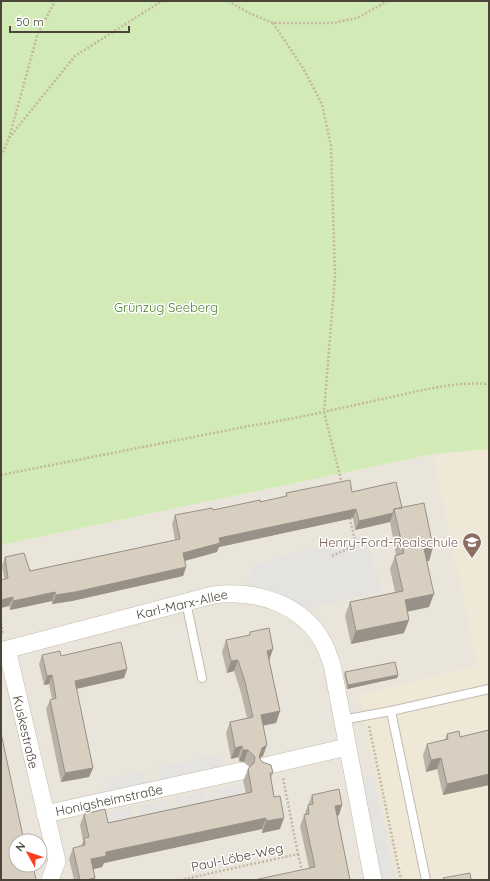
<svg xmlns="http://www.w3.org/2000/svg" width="490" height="881" font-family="Quicksand,sans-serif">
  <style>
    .residential { fill: #eae5da; fill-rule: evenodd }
    .education { fill: #efe8d6 }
    .green { fill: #d2eab5 }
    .parking { fill: #e5e3e0 }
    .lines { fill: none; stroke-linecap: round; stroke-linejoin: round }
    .service-casing { stroke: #c2bbae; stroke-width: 10 }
    .minor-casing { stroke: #c2bbae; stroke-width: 18 }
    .path { stroke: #c4b79f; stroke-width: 2.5; stroke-dasharray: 2 2; stroke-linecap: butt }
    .service { stroke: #fff; stroke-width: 8 }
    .minor { stroke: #fff; stroke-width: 17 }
    .wall { fill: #bab2a6 }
    .shaded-wall { fill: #979187 }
    .building { fill: #d8cfc1; stroke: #979187 }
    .labels { text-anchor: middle; stroke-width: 3; stroke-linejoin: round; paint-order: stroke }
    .park-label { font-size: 13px; fill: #4a7f2a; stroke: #fff }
    .education-label { font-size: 13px; fill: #785e54; stroke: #fff; text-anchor: end }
    .street-label { font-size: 13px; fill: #4b4439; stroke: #fff }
  </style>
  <rect width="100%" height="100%" fill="#f6f3ec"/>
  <path class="residential" d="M489 449V880H1V545L433 454ZM16 841H40V865H16Z"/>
  <path class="education" d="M489 449V880H400L359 695 477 665 433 454Z"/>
  <path class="green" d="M1 1H489V449L433 454 1 545Z"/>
  <path class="parking" d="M364 534 382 591 300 611 244 587 256 564Z
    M220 754 223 767 160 781 157 768Z
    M144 772 146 785 109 792 106 779Z
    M373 776 395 880H382L361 779Z
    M241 784 244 796 214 802 212 790Z
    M204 792 207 804 177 811 174 798Z
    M167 800 169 812 141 818 138 806Z
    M132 807 134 820 105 826 102 814Z"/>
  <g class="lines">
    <defs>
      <path id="service" d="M186 602 202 678
        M391 711 489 689
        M342 720 391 711 426 880"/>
      <path id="minor" d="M7 649 57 861 50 880
        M1 651 213 595C255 589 303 604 324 644 327 650 329 657 332 664L373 880
        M265 766 347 747
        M45 814 241 771"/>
    </defs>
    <use href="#service" class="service-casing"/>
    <use href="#minor" class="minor-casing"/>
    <path class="path" d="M228 1 249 13 273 23H333L357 18 388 1
      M273 23 303 68 322 104 331 146 335 276 324 412 342 484
      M9 138 75 56 162 1
      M1 156 9 138 38 33 55 1
      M1 475 249 426C295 419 341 408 387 398 419 391 455 381 489 384
      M332 556 356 545 350 519
      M1 623 3 634
      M369 726 401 880
      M298 854 302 871
      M180 880 298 854 283 778"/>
    <use href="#service" class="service"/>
    <use href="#minor" class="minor"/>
  </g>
  <path class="wall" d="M352 492 402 508 433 547 429 561H427L429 607 407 612 404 633 351 644 345 616 350 602 395 592 390 569 395 556 396 555 390 522 355 530 353 518 219 547 217 552 185 561 186 567 183 576 72 601 52 604V601L10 610 2 566 5 557 30 571 175 540 172 524 175 515 213 510 260 502 285 497 286 493Z
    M250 632 269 660 280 711 276 723 263 725V756L260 758 262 762 273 773 271 778 280 829 262 833V829L104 863 102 867 93 869 95 878 94 880H74L69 859 73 848 81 846 83 841 80 825 84 814 108 823 246 793 243 781 248 769 250 767 244 762 239 761 238 757 231 759 226 733 230 722 247 718 241 693 234 671 227 673 222 652 226 640 248 636Z
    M42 655 61 656 127 669 124 678 76 689 93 768 89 777 61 782 46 709 50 700 52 699 49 684 44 685 39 664Z
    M345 672 398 675 397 678 347 689 344 675Z
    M489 730V785L443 795 437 769 426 772 423 755 427 744 445 740 447 734 460 737Z
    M312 795 342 805 339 815 337 816 350 880 309 868 300 826Z"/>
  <path class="shaded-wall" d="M356 509 353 518 219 547 217 552 180 562 183 553 219 538Z
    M393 513 390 522 355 530 359 521Z
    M433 547 429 561 419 563 424 549Z
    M186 567 183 576 72 601 52 604 56 595Z
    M55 592 52 601 10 610 13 601Z
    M434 594 429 607 400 613 405 600Z
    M13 597 9 606 1 608V600Z
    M409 620 404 633 351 644 356 631Z
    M273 649 269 661 267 651Z
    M238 660 234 671 227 673 231 661Z
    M127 669 124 678 71 690 75 681Z
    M52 675 49 684 44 685 47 676Z
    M398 675 397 678 347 689 348 685Z
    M280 711 276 723 257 727 261 715Z
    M267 745 263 756 258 759 262 748Z
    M242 746 238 757 231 759 235 748Z
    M243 750H248L244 762 239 761Z
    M441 758 437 769 426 772 431 760Z
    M93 768 89 777 61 782 65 773Z
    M489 774V785L443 795 447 784Z
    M342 805 339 815 331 817 335 806Z
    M266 818 262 829 104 863 102 867 87 871 91 859 106 852Z
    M284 818 280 829 262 833 266 821Z
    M95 878 94 880H85Z"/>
  <path class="building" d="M350 480 352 492 396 482 402 508 394 509 393 513 359 521 356 509 219 538 220 543 183 553 186 567 75 592 56 595 55 592 13 601V597L1 600V580L8 578 5 557 24 553 30 571 180 539 175 515 212 508 213 510 260 500V502L287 496 286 493Z
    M424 503 433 547 424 549 434 594 405 600 409 620 356 631 350 602 403 591 395 556 404 553 394 509Z
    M269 628 273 649 267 651 280 711 261 715 267 745 262 748 259 757 262 762 271 765 273 773H270L274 797 280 796 284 818 266 821V818L106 852V856L91 859 95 878 85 880H80L73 848 85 845 84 838 89 837 84 814 105 809 108 823 252 792 248 769 254 763 255 757 248 750H243L242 746 235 748 230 722 253 717 245 682 238 660 231 661 226 640 250 635V632Z
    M121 642 127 669 75 681 93 768 65 773 50 700 56 698 52 675 47 676 42 655 60 651 61 656Z
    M395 662 398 675 348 685 345 672Z
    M489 730V774L447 784 441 758 431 760 427 744 448 739 447 734 459 731 460 737Z
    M1 733 24 841H16V865H33L36 880H2L1 877Z
    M339 789 342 805 335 806 350 880H254L315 867 304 815 309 814 308 805 313 804 312 795Z
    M470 873 471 880H444L443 878Z"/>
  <defs>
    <symbol id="school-pin" viewBox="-11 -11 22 30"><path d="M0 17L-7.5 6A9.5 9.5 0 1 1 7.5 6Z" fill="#8d6e63" stroke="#fff"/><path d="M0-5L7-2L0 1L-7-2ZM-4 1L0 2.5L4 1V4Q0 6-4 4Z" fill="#fff"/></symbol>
  </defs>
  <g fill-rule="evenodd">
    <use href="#school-pin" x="461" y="531" width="22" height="30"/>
  </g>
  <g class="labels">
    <g class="park-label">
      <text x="166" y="312">Grünzug Seeberg</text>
    </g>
    <g class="education-label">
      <text x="458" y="547">Henry-Ford-Realschule</text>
    </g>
    <g class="street-label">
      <text transform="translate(182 604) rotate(-13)" y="5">Karl-Marx-Allee</text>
      <text transform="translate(26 732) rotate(77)" y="5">Kuskestraße</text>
      <text transform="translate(109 800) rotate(-12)" y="5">Honigsheimstraße</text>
      <text transform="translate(237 857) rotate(-12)" y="5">Paul-Löbe-Weg</text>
    </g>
  </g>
  <rect width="490" height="881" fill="none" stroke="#4b4439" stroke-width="4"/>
  <g transform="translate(28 853) rotate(310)"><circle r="19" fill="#ffffff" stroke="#b7b4b0"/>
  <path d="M0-3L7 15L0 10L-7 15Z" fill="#fc3f1d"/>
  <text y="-6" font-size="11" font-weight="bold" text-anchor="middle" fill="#4b4439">N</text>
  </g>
  <path d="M10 26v6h119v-6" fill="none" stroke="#4b4439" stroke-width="2"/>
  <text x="16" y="26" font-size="12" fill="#4b4439" stroke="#ffffff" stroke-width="3" paint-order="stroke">50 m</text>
</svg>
